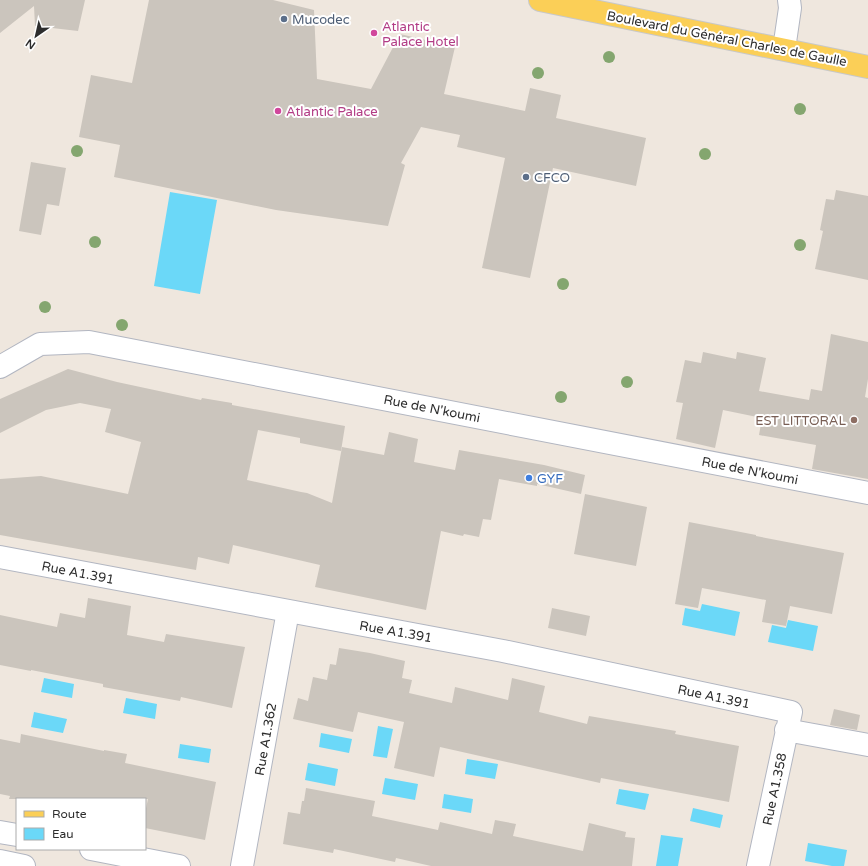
<svg xmlns="http://www.w3.org/2000/svg" width="868" height="866" font-family="'Varela Round',sans-serif">
  <style>
    .water { fill: #6bd8f8 }
    .building { fill: #cbc5bd }
    .lines { fill: none; stroke-linecap: round; stroke-linejoin: round }
    .minor-casing { stroke: #b2b6c1; stroke-width: 24 }
    .major-casing { stroke: #c8c8c8; stroke-width: 24 }
    .minor { stroke: #fff; stroke-width: 22 }
    .major { stroke: #fbcf57; stroke-width: 22 }
    .tree { fill: #84a66f }
    .service-dot { fill: #5c6f8a; stroke: #fff; stroke-width: 1.5 }
    .hotel-dot { fill: #d1479c; stroke: #fff; stroke-width: 1.5 }
    .education-dot { fill: #8d6e63; stroke: #fff; stroke-width: 1.5 }
    .shop-dot { fill: #3f7fe0; stroke: #fff; stroke-width: 1.5 }
    .labels { text-anchor: middle; stroke-width: 4; stroke-linejoin: round; paint-order: stroke }
    .service-label { font-size: 13px; fill: #4e5e75; stroke: #fff; text-anchor: start }
    .hotel-label { font-size: 13px; fill: #b23c85; stroke: #fff; text-anchor: start }
    .street-label { font-size: 13px; fill: #2d2d2d; stroke: #fff }
    .education-label { font-size: 13px; fill: #785e54; stroke: #fff; text-anchor: end }
    .shop-label { font-size: 13px; fill: #366cbe; stroke: #fff; text-anchor: start }
  </style>
  <rect width="100%" height="100%" fill="#efe7de"/>
  <path class="water" d="M170 192 217 200 200 294 154 286Z
    M702 604 740 612 735 636 682 625 685 608 700 611Z
    M788 620 818 626 813 651 768 642 772 625 786 628Z
    M44 678 74 684 72 698 41 692Z
    M126 698 157 704 155 719 123 713Z
    M34 712 67 719 63 733 31 727Z
    M378 726 393 729 387 758 373 756Z
    M321 733 352 739 349 753 319 747Z
    M180 744 211 749 209 763 178 758Z
    M467 759 498 764 495 779 465 774Z
    M308 763 338 769 335 786 305 780Z
    M385 778 418 784 415 800 382 794Z
    M619 789 649 794 645 810 616 804Z
    M444 794 473 799 471 813 442 808Z
    M693 808 723 815 720 828 690 821Z
    M661 835 683 838 678 866H656Z
    M808 843 847 850 844 866H832L805 861Z"/>
  <path class="building" d="M0 0H85L78 31 35 26 34 6 0 33Z
    M149 0H273L314 10 317 79 371 89 400 34 455 47 444 94 525 111 530 88 561 95 556 118 646 138 636 186 553 168 530 278 482 268 505 158 457 147 460 135 421 127 401 163 405 165 388 226 276 210 114 177 120 145 79 137 91 75 132 83Z
    M31 162 66 168 59 206 47 204 41 235 19 231Z
    M836 190 868 196V280L815 269 823 231 820 230 826 199 834 200Z
    M831 334 868 342V379L865 397 868 398V479L812 469 816 445 759 435 762 418 723 410 715 448 676 439 683 403 676 402 685 360 701 363 703 352 736 359 737 352 766 358 759 391 809 400 811 389 822 391Z
    M68 369 117 382 201 400 202 398 232 403V405L345 426 341 451 300 443V438L258 430 247 480 301 492 307 493 332 503 342 447 384 455 389 432 418 439 414 462 455 470 459 450 544 465 585 475 581 494 537 484V486L499 479 491 520 483 519 479 537 464 534 463 536 441 531 426 610 315 587 320 565 233 545 229 564 198 557 196 570 0 535V479L41 476 128 494 141 442 105 432 111 409 80 403 46 410 0 433V399Z
    M585 494 647 507 636 566 574 554Z
    M689 522 756 535V536L844 553 832 614 790 606 786 626 762 622 766 600 702 588 698 608 675 604Z
    M88 598 131 606 127 635 164 642 166 634 245 647 232 708 181 697 180 701 103 687V684L31 670V671L0 665V615L57 627 60 613 85 618Z
    M552 608 590 616 586 636 548 628Z
    M339 648 370 653 405 661 402 678 412 680 409 693 452 703 455 687 508 700 512 678 545 686 539 712 587 724 589 716 676 731 675 734 739 746 729 802 601 778 600 783 440 747 434 777 394 768 404 722 358 712 353 732 293 719 298 698 308 701 313 677 327 680 330 664 336 665Z
    M834 709 860 715 857 730 830 725Z
    M21 734 104 751V750L127 754 125 763 216 782 205 840 145 828V813L148 799H9L10 796 0 794V739L20 743Z
    M306 788 375 801 372 816 438 830 440 822 492 834 495 820 516 824 513 836 583 851 589 823 626 832 625 837 635 838 632 866H431L396 858 395 862 334 849 333 853 283 844 288 812 300 814 302 801H304Z"/>
  <g class="lines">
    <defs>
      <path id="minor" d="M784 49 790 8 789 0
        M0 367 40 344 89 342 868 493
        M0 557 503 651 791 712 758 866
        M786 730 868 745
        M0 832 17 835
        M91 849 179 866
        M0 861 24 866
        M242 866 288 611"/>
      <path id="major" d="M540 0 868 67"/>
    </defs>
    <use href="#minor" class="minor-casing"/>
    <use href="#major" class="major-casing"/>
    <use href="#minor" class="minor"/>
    <use href="#major" class="major"/>
  </g>
  <g class="tree">
    <circle cx="609" cy="57" r="6"/>
    <circle cx="538" cy="73" r="6"/>
    <circle cx="800" cy="109" r="6"/>
    <circle cx="77" cy="151" r="6"/>
    <circle cx="705" cy="154" r="6"/>
    <circle cx="95" cy="242" r="6"/>
    <circle cx="800" cy="245" r="6"/>
    <circle cx="563" cy="284" r="6"/>
    <circle cx="45" cy="307" r="6"/>
    <circle cx="122" cy="325" r="6"/>
    <circle cx="627" cy="382" r="6"/>
    <circle cx="561" cy="397" r="6"/>
  </g>
  <g class="service-dot">
    <circle cx="284" cy="19" r="4"/>
    <circle cx="526" cy="177" r="4"/>
  </g>
  <g class="hotel-dot">
    <circle cx="374" cy="33" r="4"/>
    <circle cx="278" cy="111" r="4"/>
  </g>
  <circle class="education-dot" cx="854" cy="420" r="4"/>
  <circle class="shop-dot" cx="529" cy="478" r="4"/>
  <g class="labels">
    <g class="service-label">
      <text x="292" y="24">Mucodec</text>
      <text x="534" y="182">CFCO</text>
    </g>
    <g class="hotel-label">
      <text x="382" y="31">Atlantic<tspan x="382" dy="15">Palace Hotel</tspan></text>
      <text x="286" y="116">Atlantic Palace</text>
    </g>
    <g class="street-label">
      <text transform="translate(727 38) rotate(11)" y="5">Boulevard du Général Charles de Gaulle</text>
      <text transform="translate(432 408) rotate(11)" y="5">Rue de N'koumi</text>
      <text transform="translate(750 470) rotate(11)" y="5">Rue de N'koumi</text>
      <text transform="translate(78 572) rotate(11)" y="5">Rue A1.391</text>
      <text transform="translate(396 631) rotate(10)" y="5">Rue A1.391</text>
      <text transform="translate(714 696) rotate(12)" y="5">Rue A1.391</text>
      <text transform="translate(265 739) rotate(-80)" y="5">Rue A1.362</text>
      <text transform="translate(774 789) rotate(-78)" y="5">Rue A1.358</text>
    </g>
    <g class="education-label">
      <text x="846" y="425">EST LITTORAL</text>
    </g>
    <g class="shop-label">
      <text x="537" y="483">GYF</text>
    </g>
  </g>
  <rect x="16" y="798" width="130" height="52" fill="#ffffff" stroke="#ababab"/>
  <rect x="24" y="811" width="20" height="6" fill="#fbcf57" stroke="#ababab"/>
  <text x="52" y="818" font-size="12" fill="#2d2d2d">Route</text>
  <rect x="24" y="828" width="20" height="12" fill="#6bd8f8" stroke="#ababab"/>
  <text x="52" y="838" font-size="12" fill="#2d2d2d">Eau</text>
  <g transform="translate(36 36) rotate(214)" stroke="#ffffff" stroke-width="3" paint-order="stroke">
  <path d="M0-3L7 15L0 10L-7 15Z" fill="#2d2d2d"/>
  <text y="-6" font-size="11" font-weight="bold" text-anchor="middle" fill="#2d2d2d">N</text>
  </g>
</svg>
